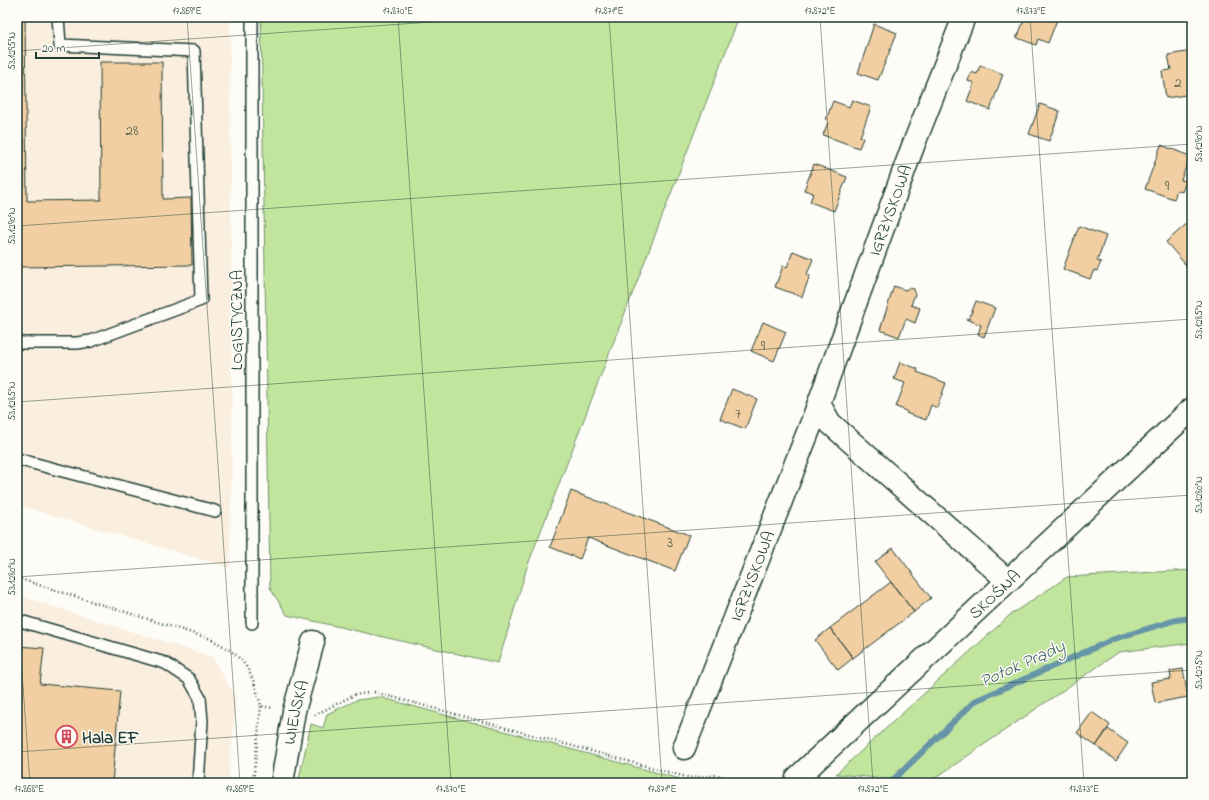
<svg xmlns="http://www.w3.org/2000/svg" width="1209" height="800" font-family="'Indie Flower',sans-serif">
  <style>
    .built { fill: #faeede }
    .green { fill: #c2e59e; stroke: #709169 }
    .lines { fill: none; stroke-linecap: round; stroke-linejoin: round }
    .stream { stroke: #6695a8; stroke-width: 6 }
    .building { fill: #f2cfa2; stroke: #1f3d34 }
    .service-casing { stroke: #1f3d34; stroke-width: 14 }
    .minor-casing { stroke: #1f3d34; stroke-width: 25 }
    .path { stroke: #1f3d34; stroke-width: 2.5; stroke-dasharray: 1 3; stroke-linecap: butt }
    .service { stroke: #fdfcf7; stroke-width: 11 }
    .minor { stroke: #fdfcf7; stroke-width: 22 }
    .ticks { fill: none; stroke: #1f3d34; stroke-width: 1; stroke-opacity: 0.45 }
    .labels { text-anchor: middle; stroke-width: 3; stroke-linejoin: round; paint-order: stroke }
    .number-label { font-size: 15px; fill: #546250 }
    .street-label { font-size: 17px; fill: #1f3d34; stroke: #fdfcf7 }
    .poi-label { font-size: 17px; font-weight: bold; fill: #1f3d34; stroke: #fdfcf7; text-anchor: start }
    .water-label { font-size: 18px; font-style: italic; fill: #3d6264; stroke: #fdfcf7 }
    .neatline { fill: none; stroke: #1f3d34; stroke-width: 1.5 }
    .ticks-label { font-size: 10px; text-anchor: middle; fill: #1f3d34 }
  </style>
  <rect width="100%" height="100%" fill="#fdfcf7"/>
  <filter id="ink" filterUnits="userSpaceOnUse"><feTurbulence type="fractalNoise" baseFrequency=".025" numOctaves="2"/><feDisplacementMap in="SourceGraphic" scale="8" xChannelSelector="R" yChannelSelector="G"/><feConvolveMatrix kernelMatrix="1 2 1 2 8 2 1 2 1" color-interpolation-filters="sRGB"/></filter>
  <g filter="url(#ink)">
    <path class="built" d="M17 17H230L232 427 230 568 17 505Z
      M17 595 212 657 236 698 228 783H17Z"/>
    <path class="green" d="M261 17H739L527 567 498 663 287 615 270 588Z
      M1192 570V643L1119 652 928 783 836 774 1010 615 1067 577Z
      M379 697 691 782 715 778 733 783H298L311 724 323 728 327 714 357 700Z"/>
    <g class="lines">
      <path class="stream" d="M892 781 975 701 1114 639 1176 620 1192 618"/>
    </g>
    <path class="building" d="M17 17H25L27 201 101 200 100 62H162L163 199 191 198 192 265 17 267Z
      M1025 17H1058L1048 43 1038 39 1036 45 1015 37 1016 36H1018Z
      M874 24 897 33 878 80 858 73Z
      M1192 51V94L1166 98 1162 71 1171 70 1168 55Z
      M980 65 1003 74 990 110 967 101 974 83 968 81 971 72 977 74Z
      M852 100 871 107 860 137 863 138 859 148 823 135 828 122 826 120 833 101 849 107Z
      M1040 104 1060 111 1049 141 1029 134Z
      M1161 145 1190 156 1181 180 1186 181 1182 192 1177 190 1174 199 1145 189Z
      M814 164 847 177 834 211 810 202 813 193 804 190Z
      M1189 222 1192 225V258L1185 264 1166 242Z
      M1079 226 1106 236 1097 261 1101 262 1097 271 1094 270 1090 279 1063 269Z
      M793 251 813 259 807 274 810 275 802 297 775 287 783 266 787 267Z
      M1192 258V271L1185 264Z
      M894 286 905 290 909 288 914 289 915 294 911 305 920 308 915 323 906 319 899 337 880 330Z
      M976 301 995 308 984 337 978 334 981 325 966 319H969Z
      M763 322 786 332 774 361 751 351Z
      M900 362 918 369 917 372 946 383 937 408 931 405 926 420 906 413 907 411 896 407 905 383 894 379Z
      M732 389 757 399 745 429 720 419Z
      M571 491 689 535 675 571 588 538 580 559 550 547Z
      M893 548 931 598 914 612 875 562Z
      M891 582 914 612 853 658 830 628Z
      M830 628 853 658 838 670 815 640Z
      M17 646 44 648 40 684 120 691 112 783H17Z
      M1183 669 1188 697 1155 703 1151 682 1171 679 1170 671Z
      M1092 712 1110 725 1096 746 1077 733Z
      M1108 729 1128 743 1116 761 1096 746Z"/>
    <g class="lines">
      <defs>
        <path id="service" d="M252 17V623
          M17 343H77L91 341 201 300 194 51 60 45 58 17
          M17 459 215 511
          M17 620 165 663 189 679 200 698 202 721 198 783"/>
        <g id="minor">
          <path d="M819 404 830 423 1007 580"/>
          <path id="s1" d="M684 748 812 422 913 146 964 17"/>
          <path id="s2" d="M797 778 1192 409"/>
          <path id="s3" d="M282 783 294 711 313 642"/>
        </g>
      </defs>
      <use href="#service" class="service-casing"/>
      <use href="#minor" class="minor-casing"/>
      <path class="path" d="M17 578 208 638C244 655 251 668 261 706L273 708
        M315 715 354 695 374 692 690 778 717 775 748 783
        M253 783 261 706"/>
      <use href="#service" class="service"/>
      <use href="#minor" class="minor"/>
    </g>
  </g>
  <path class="ticks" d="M187 17 240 783M398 17 451 783M609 17 662 783M820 17 873 783M1030 17 1084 783M17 51 503 17M17 226 1192 144M17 402 1192 319M17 577 1192 495M17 603 30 783M17 752 1192 670"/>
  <defs>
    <symbol id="building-ring" viewBox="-11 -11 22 22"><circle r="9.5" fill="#fdfcf7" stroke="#d1495b" stroke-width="1.5"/><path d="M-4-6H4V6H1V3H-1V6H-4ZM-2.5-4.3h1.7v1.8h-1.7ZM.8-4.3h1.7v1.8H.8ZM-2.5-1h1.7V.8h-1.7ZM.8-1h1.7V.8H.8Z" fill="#d1495b"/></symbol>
  </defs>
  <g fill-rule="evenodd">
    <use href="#building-ring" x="54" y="724" width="25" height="25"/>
  </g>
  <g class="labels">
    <g class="number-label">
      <text x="1178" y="87">2</text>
      <text x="132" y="135">28</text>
      <text x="1167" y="190">9</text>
      <text x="763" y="350">9</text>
      <text x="738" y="418">7</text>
      <text x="670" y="547">3</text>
    </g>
    <g class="street-label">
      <text dy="6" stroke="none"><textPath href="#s1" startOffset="576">IGRZYSKOWA</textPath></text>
      <text transform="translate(236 320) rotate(-90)" y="6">LOGISTYCZNA</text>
      <text dy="6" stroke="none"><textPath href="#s1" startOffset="185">IGRZYSKOWA</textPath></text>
      <text dy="6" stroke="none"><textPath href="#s2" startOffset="270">SKOŚNA</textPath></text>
      <text dy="6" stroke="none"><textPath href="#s3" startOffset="72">WIEJSKA</textPath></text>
    </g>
    <g class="poi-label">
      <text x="82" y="743">Hala EF</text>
    </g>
    <g class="water-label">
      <text transform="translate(1022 663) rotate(-24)" y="6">Potok Prądy</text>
    </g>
  </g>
  <rect width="1209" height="800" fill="none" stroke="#fdfcf7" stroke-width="44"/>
  <path d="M36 52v6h63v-6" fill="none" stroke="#1f3d34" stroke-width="2"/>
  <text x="42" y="52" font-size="12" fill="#1f3d34" stroke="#fdfcf7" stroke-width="3" paint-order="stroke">20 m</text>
  <rect x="22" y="22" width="1165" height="756" class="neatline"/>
  <g class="ticks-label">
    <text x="187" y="14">17.869°E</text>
    <text x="398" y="14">17.870°E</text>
    <text x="609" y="14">17.871°E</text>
    <text x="820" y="14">17.872°E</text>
    <text x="1031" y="14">17.873°E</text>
    <text transform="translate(11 51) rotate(-90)" y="4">53.1295°N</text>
    <text transform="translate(1198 144) rotate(-90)" y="4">53.1290°N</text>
    <text transform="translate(11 226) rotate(-90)" y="4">53.1290°N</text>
    <text transform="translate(1198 320) rotate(-90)" y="4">53.1285°N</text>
    <text transform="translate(11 401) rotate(-90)" y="4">53.1285°N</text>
    <text transform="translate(1198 495) rotate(-90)" y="4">53.1280°N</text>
    <text transform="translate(11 577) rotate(-90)" y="4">53.1280°N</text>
    <text transform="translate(1198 670) rotate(-90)" y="4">53.1275°N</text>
    <text x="29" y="792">17.868°E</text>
    <text x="240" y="792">17.869°E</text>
    <text x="451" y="792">17.870°E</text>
    <text x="662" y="792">17.871°E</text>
    <text x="873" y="792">17.872°E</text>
    <text x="1084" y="792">17.873°E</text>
  </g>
</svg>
